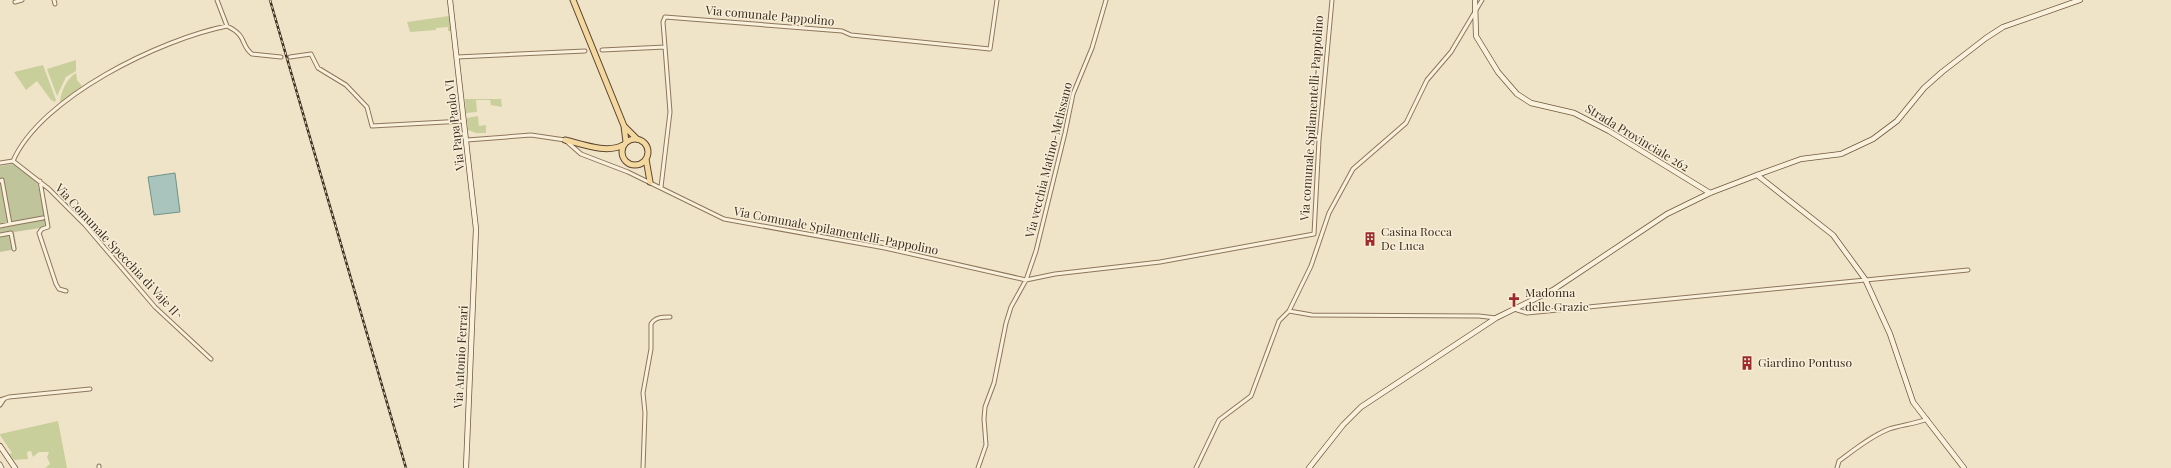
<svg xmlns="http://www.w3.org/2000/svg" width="2171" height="468" font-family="'Playfair Display',serif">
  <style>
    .green { fill: #c9cf9b }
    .cemetery { fill: #bfc49a }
    .water { fill: #a9c4bc; stroke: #6f938a }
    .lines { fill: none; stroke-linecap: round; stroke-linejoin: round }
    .street-casing { stroke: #8d765c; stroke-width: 5 }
    .secondary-casing { stroke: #6f573f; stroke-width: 6 }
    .primary-casing { stroke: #5b4430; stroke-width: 7 }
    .street { stroke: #faf1dc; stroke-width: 3 }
    .secondary { stroke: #faf1dc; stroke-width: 4.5 }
    .primary { stroke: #f3d9a0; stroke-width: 5 }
    .rail-casing { stroke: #3d2e20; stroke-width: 2.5 }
    .rail { stroke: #f7eed8; stroke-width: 1; stroke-dasharray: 3; stroke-linecap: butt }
    .labels { text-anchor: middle; stroke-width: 3; stroke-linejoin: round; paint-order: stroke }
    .street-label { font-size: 12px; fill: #3d2e20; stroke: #f7eed8 }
    .poi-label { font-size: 12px; fill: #3d2e20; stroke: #f7eed8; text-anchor: start }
  </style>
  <rect width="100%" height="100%" fill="#f0e4c8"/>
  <path class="green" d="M449 16 451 31H448V27L436 28V30L410 32 407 22Z
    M76 60V71L66 77 57 96 47 69Z
    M43 65 56 100 55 102 51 100 37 81 26 90 14 72Z
    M76 73 77 80 82 86 60 103C60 93 67 78 76 73Z
    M465 99H501L502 107 491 105 490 100H476L477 112 466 113Z
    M478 116 479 126 486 125V133H476L468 130 467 118Z
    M58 421 67 468H45L50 464 47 457 49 452H39L33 457 31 451 27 452 28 459 14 460 9 454 12 453 0 435V434Z"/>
  <path class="cemetery" d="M13 164 37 181 47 227 14 232 17 249 0 252V166Z"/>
  <path class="water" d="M175 173 180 212 154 215 148 177Z"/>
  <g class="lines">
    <defs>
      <path id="street" d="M54 0 55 4
        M217 0 227 26
        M15 2 22 0
        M602 50 665 47 663 22 665 17 842 31 851 35 990 49 997 0
        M290 57 311 54 318 68 346 85 367 107 372 126 464 121
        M457 57 585 51
        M467 140 531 135 565 140 581 154 628 172 724 219 885 248 1026 280 1055 274 1160 262 1314 234 1319 140 1332 0
        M13 161 49 189 85 225 155 307 211 359
        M0 163 13 161C41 97 161 39 227 26 248 36 240 45 252 54L281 57
        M0 181 2 180 10 224 43 218
        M40 181 48 227 42 229 39 233 56 284 59 289 66 291
        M661 187 670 112 665 47
        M0 226 10 224
        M0 235 11 233 14 249
        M1514 309 1527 313 1968 270
        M1289 311 1312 315 1479 316 1496 318
        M0 400 9 397 90 389
        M0 405 4 399
        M0 464 2 468
        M99 466V468
        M643 468 645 413 643 393 651 349V324C655 317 663 317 670 317
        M978 468 986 445 984 419 985 407 994 383 1006 323 1011 307 1026 280 1036 251 1065 133 1073 94 1092 48 1106 0
        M1196 468 1219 420 1251 396 1279 321 1289 311 1311 266 1329 213 1353 169 1406 123 1427 80 1451 52 1482 0
        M1837 468 1839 461C1854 450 1871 436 1889 429 1901 425 1915 424 1927 419"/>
      <path id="secondary" d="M450 0 476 229 466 468
        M1475 0 1476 36 1498 72 1517 94 1531 103 1574 113 1609 131 1710 193
        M1757 175 1833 235 1865 279 1890 334 1913 402 1964 468
        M0 446 15 468
        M1309 468 1343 425 1361 407 1496 318 1553 290 1667 214 1710 193 1757 175 1801 159 1841 154 1873 139 1897 121 1924 88 1942 72 1986 38 2003 27 2080 0"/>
      <path id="primary" d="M573 0 624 126 637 139
        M624 126 626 142
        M622 152a13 13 0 1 1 26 0a13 13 0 1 1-26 0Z
        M565 140C582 144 607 154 623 145
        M646 159 650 182"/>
    </defs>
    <use href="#street" class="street-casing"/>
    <use href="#secondary" class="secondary-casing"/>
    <use href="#primary" class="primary-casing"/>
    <use href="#street" class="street"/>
    <use href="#secondary" class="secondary"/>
    <use href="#primary" class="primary"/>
    <defs>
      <path id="rail" d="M270 0 406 468"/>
    </defs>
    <use href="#rail" class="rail-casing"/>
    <use href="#rail" class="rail"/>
  </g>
  <defs>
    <symbol id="building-bare" viewBox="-9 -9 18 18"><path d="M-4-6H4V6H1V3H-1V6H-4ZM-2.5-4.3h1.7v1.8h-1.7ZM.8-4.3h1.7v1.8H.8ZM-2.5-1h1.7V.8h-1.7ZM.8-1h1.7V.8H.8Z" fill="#9e2a2b" stroke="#f7eed8" stroke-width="2.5" paint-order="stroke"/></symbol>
    <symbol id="church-bare" viewBox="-9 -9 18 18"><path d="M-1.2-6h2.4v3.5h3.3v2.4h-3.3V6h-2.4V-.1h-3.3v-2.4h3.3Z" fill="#9e2a2b" stroke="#f7eed8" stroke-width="2.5" paint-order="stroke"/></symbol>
  </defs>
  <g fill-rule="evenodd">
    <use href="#building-bare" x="1360" y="229" width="20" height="20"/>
    <use href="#church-bare" x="1504" y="290" width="20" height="20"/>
    <use href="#building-bare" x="1737" y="353" width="20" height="20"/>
  </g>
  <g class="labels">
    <g class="street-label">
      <text transform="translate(770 16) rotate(5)" y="4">Via comunale Pappolino</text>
      <text transform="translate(1312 118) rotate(-86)" y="4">Via comunale Spilamentelli-Pappolino</text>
      <text transform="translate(455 125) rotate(-97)" y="4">Via Papa Paolo VI</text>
      <text transform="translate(1637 138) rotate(31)" y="4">Strada Provinciale 262</text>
      <text transform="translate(1049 160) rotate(-76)" y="4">Via vecchia Matino-Melissano</text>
      <text transform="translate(836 231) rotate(11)" y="4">Via Comunale Spilamentelli-Pappolino</text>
      <text transform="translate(119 252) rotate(47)" y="4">Via Comunale Specchia di Vaje II^</text>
      <text transform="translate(461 357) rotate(-87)" y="4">Via Antonio Ferrari</text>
    </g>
    <g class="poi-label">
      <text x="1381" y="236">Casina Rocca<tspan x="1381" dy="14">De Luca</tspan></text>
      <text x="1525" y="297">Madonna<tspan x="1525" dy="14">delle Grazie</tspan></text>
      <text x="1758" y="367">Giardino Pontuso</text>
    </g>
  </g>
</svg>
